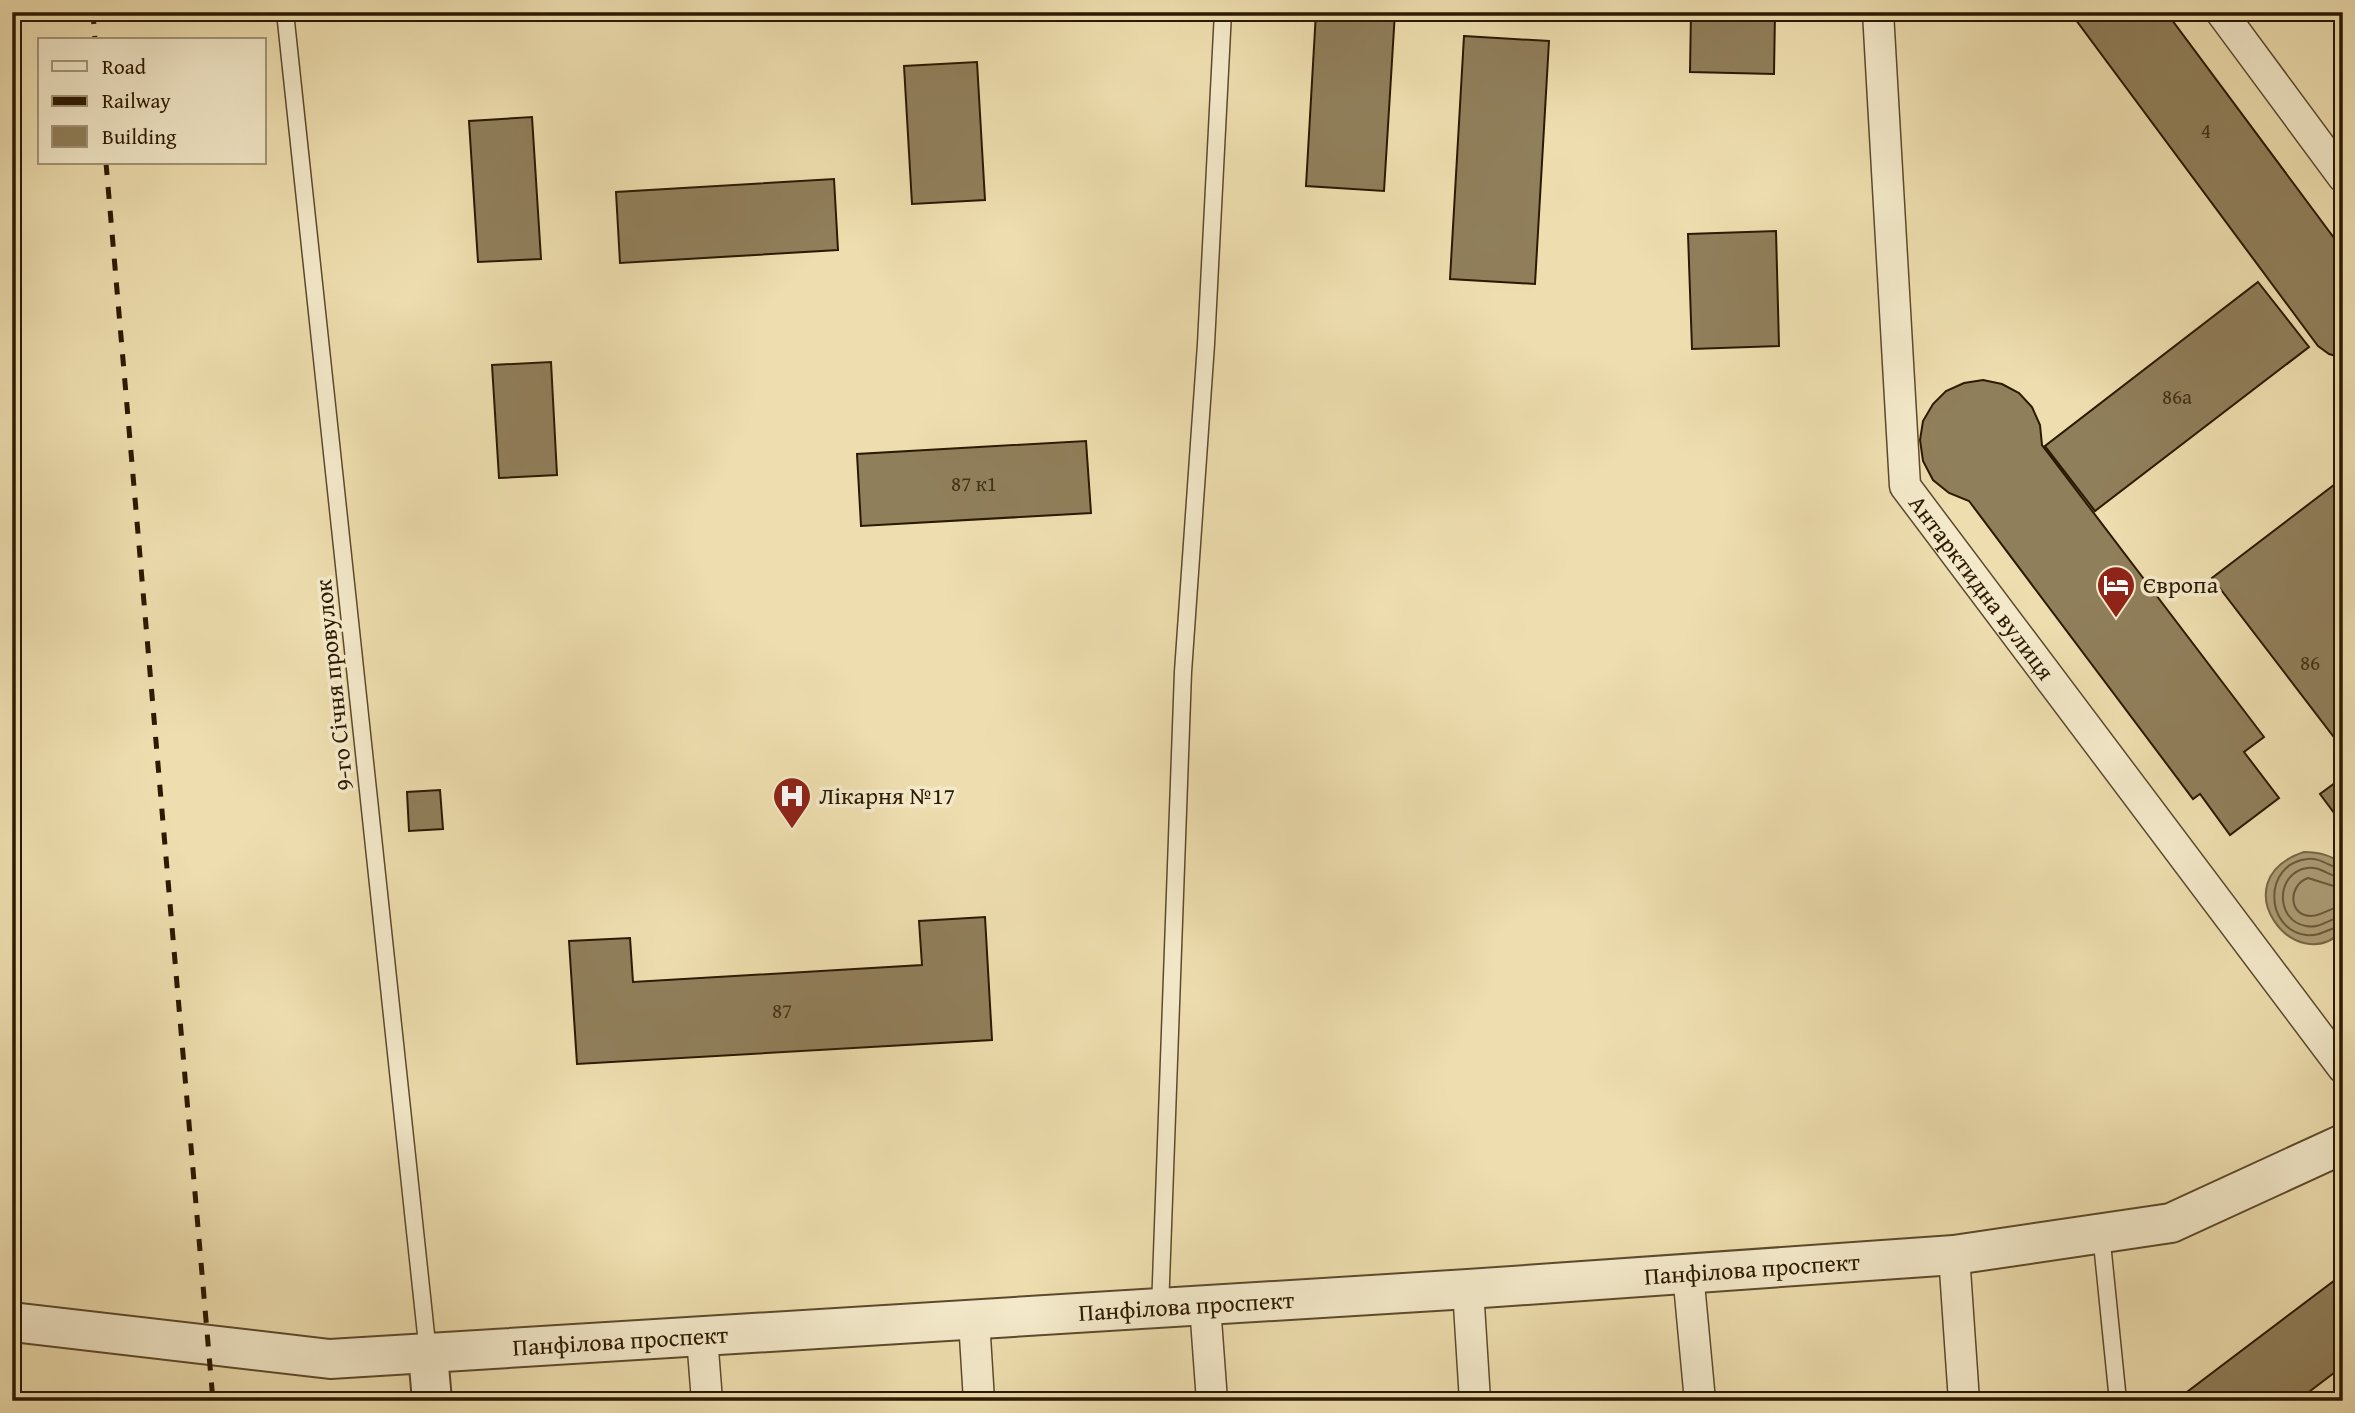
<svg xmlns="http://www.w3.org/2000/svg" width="2355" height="1413" font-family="'Gentium Book Plus',serif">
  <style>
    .water { fill: #ac9b74; stroke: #786746; stroke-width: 2 }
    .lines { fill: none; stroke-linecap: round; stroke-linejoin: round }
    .shore { stroke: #6c5a3a; stroke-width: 2 }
    .building { fill: #907f5b; stroke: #2b1900; stroke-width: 2 }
    .service-casing { stroke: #5c4a2c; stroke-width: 19 }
    .minor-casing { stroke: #5c4a2c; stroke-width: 33 }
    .tertiary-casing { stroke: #5c4a2c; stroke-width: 42 }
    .service { stroke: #f4eacb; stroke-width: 16 }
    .minor { stroke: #f4eacb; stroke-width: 30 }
    .tertiary { stroke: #f4eacb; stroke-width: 38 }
    .rail { stroke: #2b1900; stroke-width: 5; stroke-dasharray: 12 12; stroke-linecap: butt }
    .labels { text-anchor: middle; stroke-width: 7; stroke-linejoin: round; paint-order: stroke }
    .number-label { font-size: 21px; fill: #443217 }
    .poi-label { font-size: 24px; fill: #2b1900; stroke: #f4eacb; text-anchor: start }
    .street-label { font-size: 24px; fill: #2b1900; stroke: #f4eacb }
  </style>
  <rect width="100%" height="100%" fill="#eedeaf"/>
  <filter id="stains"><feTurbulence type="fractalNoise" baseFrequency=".00286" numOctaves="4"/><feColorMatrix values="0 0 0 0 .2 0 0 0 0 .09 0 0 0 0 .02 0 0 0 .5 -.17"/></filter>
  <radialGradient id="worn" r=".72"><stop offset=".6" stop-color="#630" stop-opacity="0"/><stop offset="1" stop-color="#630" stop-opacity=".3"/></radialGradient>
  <path class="water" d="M2304 852C2319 852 2330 855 2343 864V930C2296 981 2219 880 2304 852Z"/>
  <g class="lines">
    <path class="shore" d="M2343 869C2330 868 2321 857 2307 859 2263 864 2264 929 2306 935 2321 937 2330 927 2343 926
      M2343 878C2329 877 2321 866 2307 868 2275 873 2275 921 2306 926 2321 929 2329 918 2343 917
      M2343 889 2308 878C2288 885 2288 916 2311 916 2322 916 2331 907 2343 906"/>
  </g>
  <path class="building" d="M331 12H395V15H331Z
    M1316 12H1395L1384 191 1306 186Z
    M1691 12H1775L1774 74 1690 72Z
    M2070 12H2166L2343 250V358L2329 354 2318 346Z
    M1464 36 1549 41 1535 284 1450 279Z
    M977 62 985 200 912 204 904 66Z
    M532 117 541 259 478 262 469 121Z
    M834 179 838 250 620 263 616 192Z
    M1776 231 1779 346 1692 349 1688 234Z
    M2258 282 2309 347 2095 511 2045 446Z
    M551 362 557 475 499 478 492 365Z
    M1983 380 2002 384 2019 393 2032 407 2040 425 2042 445 2264 737 2244 752 2279 798 2230 835 2200 794 2193 799 1969 501 1949 493 1933 480 1923 461 1920 440 1923 421 1933 404 1946 391 1964 383Z
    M1086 441 1091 513 861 526 857 454Z
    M2343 478V749L2212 578Z
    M2343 777V825L2320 794Z
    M440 790 443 829 409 831 407 792Z
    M985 917 992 1040 577 1064 569 941 630 938 633 982 922 965 919 921Z
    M2343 1274V1366L2297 1401H2175Z"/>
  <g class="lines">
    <defs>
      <path id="service" d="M285 12 428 1353
        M2101 1233 2118 1401
        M1160 1309 1183 672 1206 344 1223 12"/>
      <g id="minor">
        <path id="s1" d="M1878 12 1905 486 2343 1068"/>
        <path d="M2221 12 2343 177"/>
        <path d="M1954 1255 1964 1401"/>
        <path d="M1688 1273 1700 1401"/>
        <path d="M1468 1289 1475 1401"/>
        <path d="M1205 1306 1212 1401"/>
        <path d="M974 1320 979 1401"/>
        <path d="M702 1337 707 1401"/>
      </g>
      <g id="tertiary">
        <path id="s2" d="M12 1322 330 1359 1468 1289 1954 1255 2171 1223 2343 1144"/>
        <path d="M428 1354 432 1401"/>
      </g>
    </defs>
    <use href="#service" class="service-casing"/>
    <use href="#minor" class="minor-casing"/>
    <use href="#tertiary" class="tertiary-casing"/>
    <use href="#service" class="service"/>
    <use href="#minor" class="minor"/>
    <use href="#tertiary" class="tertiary"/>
    <path class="rail" d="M93 12 95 40
      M106 163 213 1401"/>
  </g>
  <defs>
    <symbol id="hotel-pin" viewBox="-11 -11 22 30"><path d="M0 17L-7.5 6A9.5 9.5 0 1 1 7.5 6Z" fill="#8f2418" stroke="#f4eacb"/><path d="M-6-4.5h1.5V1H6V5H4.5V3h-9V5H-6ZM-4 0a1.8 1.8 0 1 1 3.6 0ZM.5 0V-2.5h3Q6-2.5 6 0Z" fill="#fff"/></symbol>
    <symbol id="hospital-pin" viewBox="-11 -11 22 30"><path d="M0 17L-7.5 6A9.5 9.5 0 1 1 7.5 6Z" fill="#8f2418" stroke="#f4eacb"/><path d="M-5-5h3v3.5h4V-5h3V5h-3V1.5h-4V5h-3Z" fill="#fff"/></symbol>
  </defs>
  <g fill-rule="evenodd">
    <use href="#hotel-pin" x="2094" y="563" width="44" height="60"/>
    <use href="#hospital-pin" x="770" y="774" width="44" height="60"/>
  </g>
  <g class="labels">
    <g class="number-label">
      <text x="2206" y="138">4</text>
      <text x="2177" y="404">86а</text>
      <text x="974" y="491">87 к1</text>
      <text x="2310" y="670">86</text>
      <text x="782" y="1018">87</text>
    </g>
    <g class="poi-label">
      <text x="2143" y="593">Європа</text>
      <text x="819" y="804">Лікарня №17</text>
    </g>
    <g class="street-label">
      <text dy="8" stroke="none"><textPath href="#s1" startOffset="602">Антарктидна вулиця</textPath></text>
      <text transform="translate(334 685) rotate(-96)" y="8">9-го Січня провулок</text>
      <text dy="8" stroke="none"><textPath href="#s2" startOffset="1745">Панфілова проспект</textPath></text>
      <text dy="8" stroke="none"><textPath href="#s2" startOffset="1178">Панфілова проспект</textPath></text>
      <text dy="8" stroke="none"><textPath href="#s2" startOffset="611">Панфілова проспект</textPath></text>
    </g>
  </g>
  <rect width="2355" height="1413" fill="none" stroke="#eedeaf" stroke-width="42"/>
  <rect x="14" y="14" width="2327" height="1385" fill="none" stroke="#2b1900" stroke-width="3.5"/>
  <rect x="21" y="21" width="2313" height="1371" fill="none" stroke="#2b1900" stroke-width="2"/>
  <rect x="38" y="38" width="228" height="126" fill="#f4eacb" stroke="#a4967a" stroke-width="2"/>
  <rect x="52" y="61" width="35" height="10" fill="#f4eacb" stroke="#a4967a" stroke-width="2"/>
  <text x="102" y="74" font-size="21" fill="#2b1900">Road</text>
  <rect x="52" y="96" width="35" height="10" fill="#2b1900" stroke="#a4967a" stroke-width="2"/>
  <text x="102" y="108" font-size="21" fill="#2b1900">Railway</text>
  <rect x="52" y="126" width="35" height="21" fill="#907f5b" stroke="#a4967a" stroke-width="2"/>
  <text x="102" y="144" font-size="21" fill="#2b1900">Building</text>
  <rect width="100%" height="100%" filter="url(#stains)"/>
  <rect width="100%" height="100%" fill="url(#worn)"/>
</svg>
